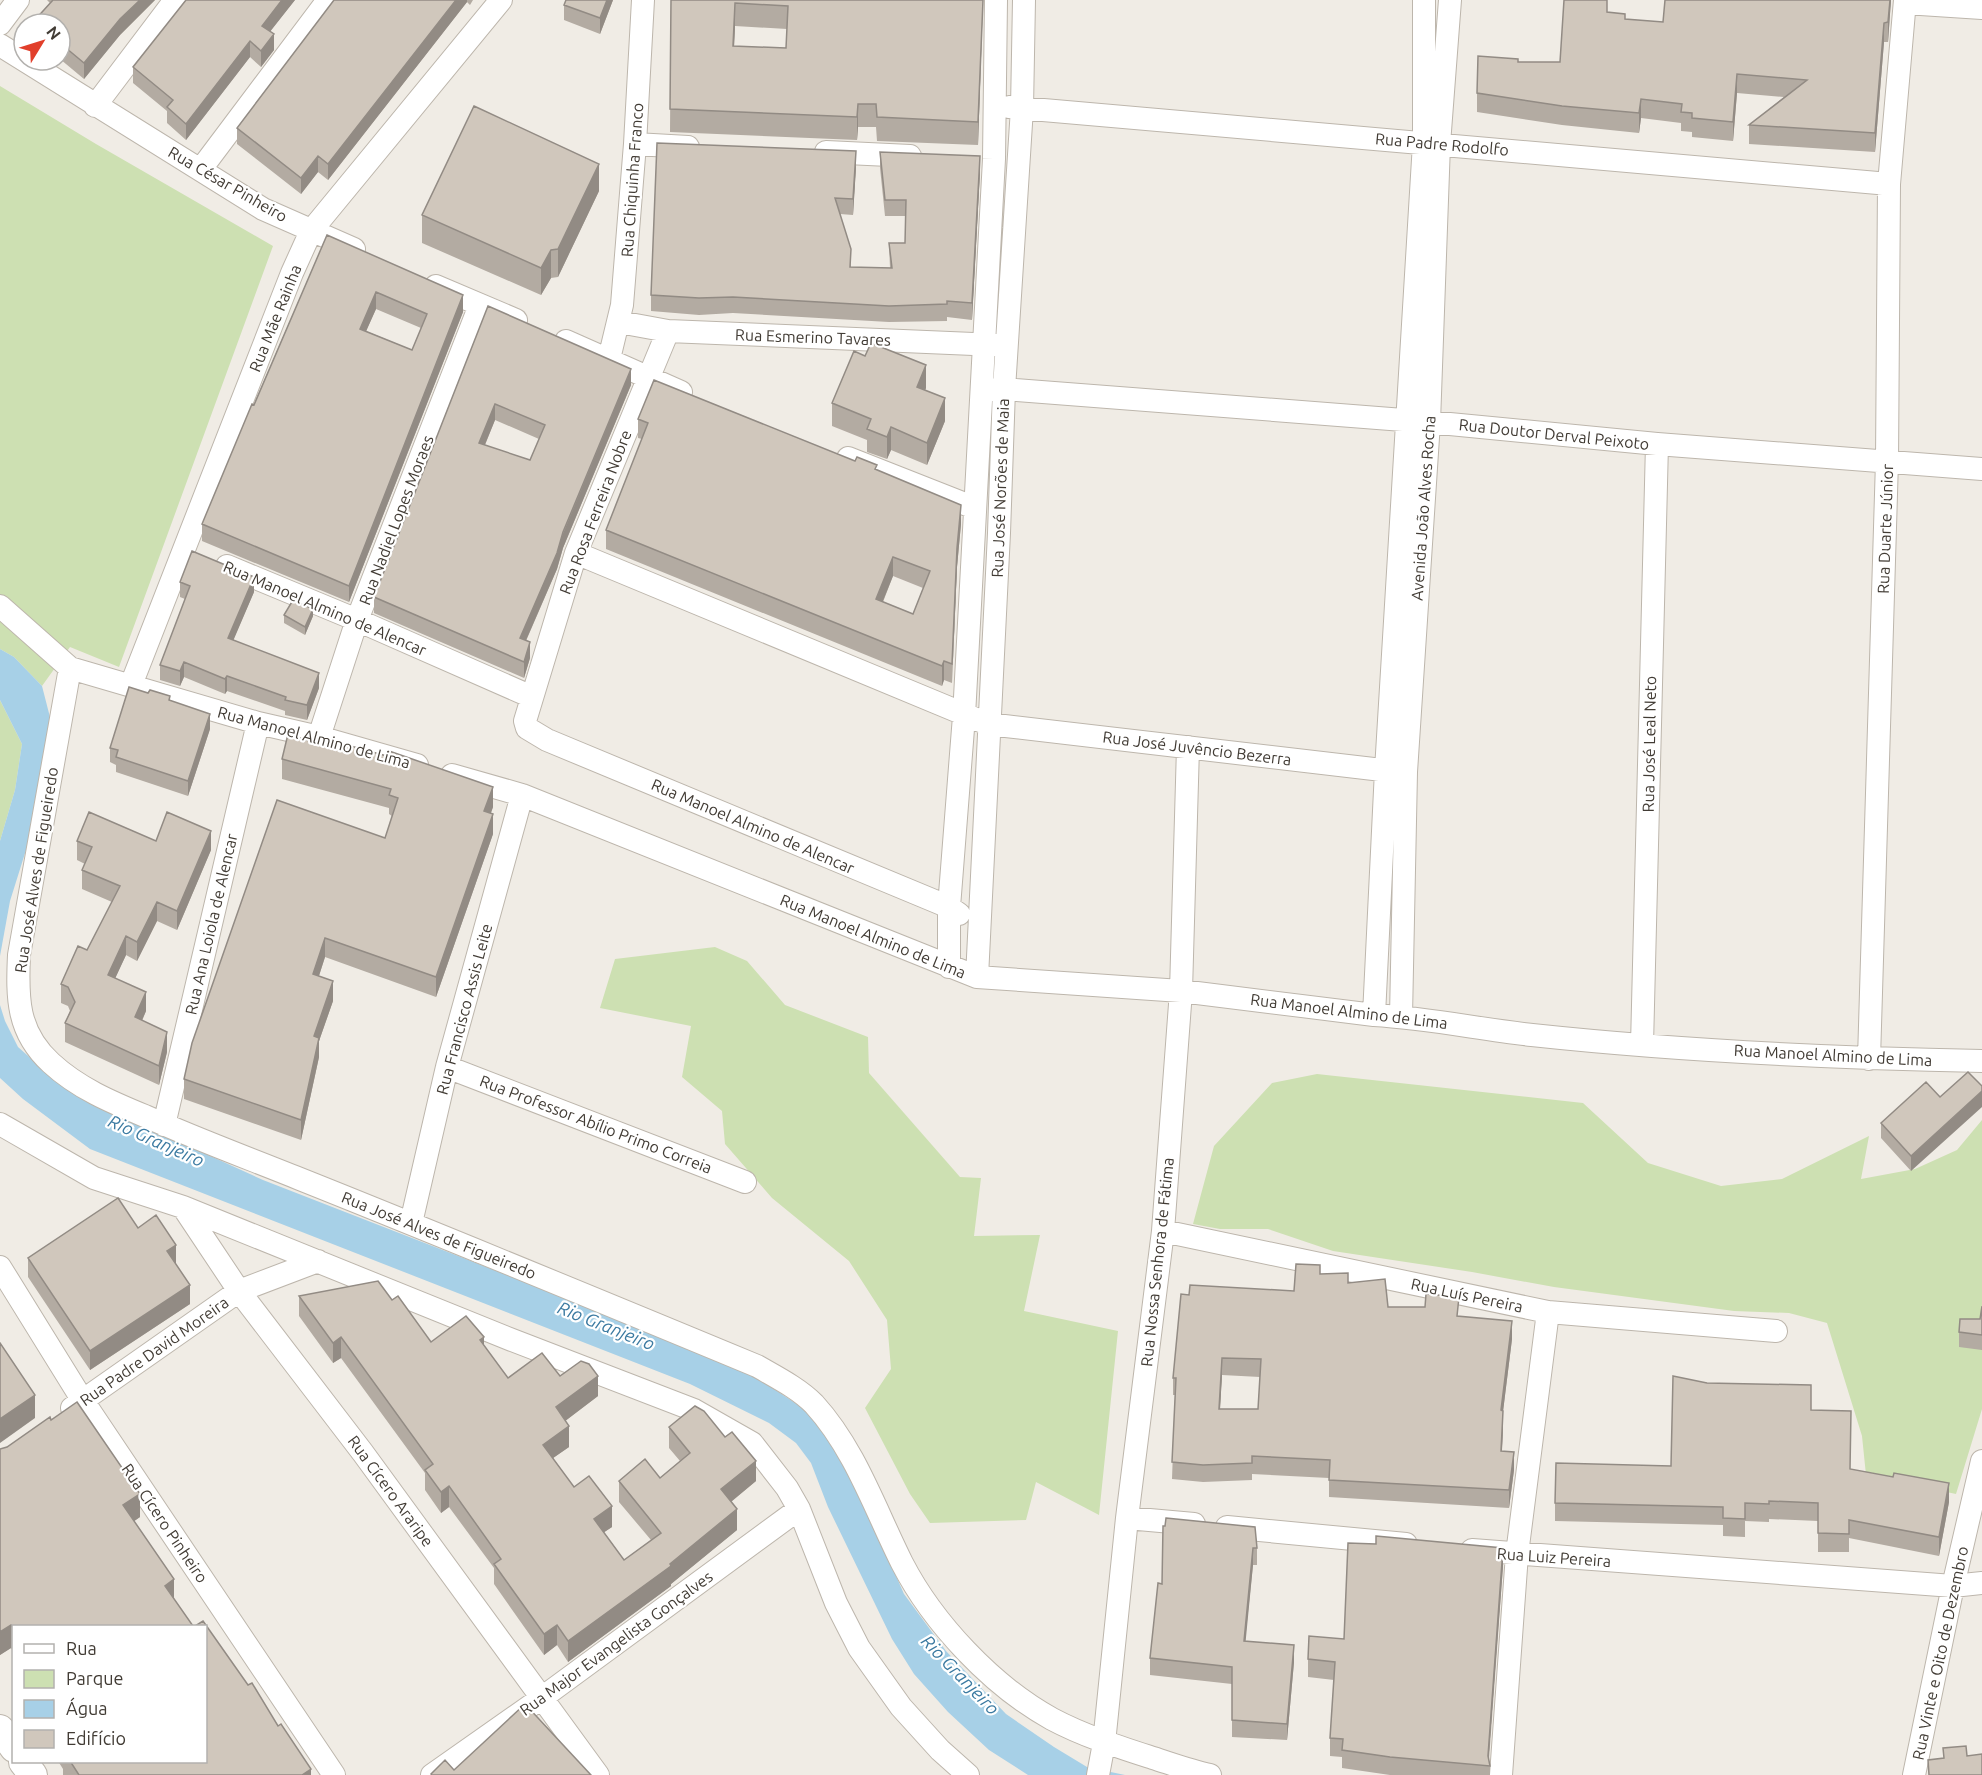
<svg xmlns="http://www.w3.org/2000/svg" width="1982" height="1775" font-family="Ubuntu,sans-serif">
  <style>
    .green { fill: #cde0b2 }
    .water { fill: #a7d0e7 }
    .lines { fill: none; stroke-linecap: round; stroke-linejoin: round }
    .minor-casing { stroke: #bdb6ac; stroke-width: 24 }
    .tertiary-casing { stroke: #bdb6ac; stroke-width: 30 }
    .minor { stroke: #fff; stroke-width: 22 }
    .tertiary { stroke: #fff; stroke-width: 28 }
    .wall { fill: #b3aba2; fill-rule: evenodd }
    .shaded-wall { fill: #928b84 }
    .building { fill: #d0c7bc; stroke: #928b84; stroke-width: 1.5; fill-rule: evenodd }
    .labels { text-anchor: middle; stroke-width: 4.5; stroke-linejoin: round; paint-order: stroke }
    .street-label { font-size: 16px; fill: #423c35; stroke: #fff }
    .water-label { font-size: 18px; font-style: italic; fill: #3b7aa1; stroke: #fff }
  </style>
  <rect width="100%" height="100%" fill="#f0ece5"/>
  <path class="green" d="M0 86 96 144 273 246 119 667 70 647 42 686 14 657 0 649Z
    M0 700 22 744 15 790 0 841Z
    M715 947 747 961 785 1005 868 1037 869 1073 960 1177 981 1178 974 1236 1040 1235 1024 1311 1118 1331 1099 1515 1036 1482 1026 1520 930 1523 910 1494 865 1408 891 1369 887 1320 849 1261 772 1198 725 1144 722 1111 682 1077 691 1026 600 1008 615 959Z
    M1317 1074 1583 1103 1648 1163 1721 1186 1782 1179 1869 1136 1861 1179 1915 1169 1957 1150 1982 1120V1409L1956 1494 1866 1475 1862 1436 1827 1323 1789 1313 1734 1311 1554 1287 1472 1272 1333 1251 1268 1229H1220L1193 1224 1214 1146 1272 1083Z"/>
  <path class="water" d="M0 649 14 657 42 686 52 725 37 815 10 901 0 956V841L15 790 22 744 0 700Z
    M0 1005 5 1021 18 1047 52 1077 173 1139 263 1180 638 1326 757 1378 809 1412 841 1451 904 1594 946 1651 1006 1714 1054 1747 1087 1767 1125 1775H1028L989 1750 948 1712 914 1674 892 1639 828 1507 811 1463 796 1443 769 1423 690 1384 90 1149 23 1099 0 1078Z"/>
  <g class="lines">
    <defs>
      <path id="minor" d="M1905 3 1982 8
        M0 24 18 0
        M0 45 263 209 354 249
        M95 106 175 0
        M1009 107 1889 184
        M635 144 688 147
        M826 152 910 156
        M201 169 328 0
        M436 286 516 320
        M619 322 668 331 997 345
        M668 331 576 553 525 721 527 728 547 740 949 907 959 914
        M566 341 681 392
        M609 359 622 305 635 144 643 0
        M982 390 1004 389 1429 422 1657 444 1982 469
        M848 458 975 508
        M576 553 988 724 1399 772
        M227 566 357 620 532 697
        M0 606 70 668 258 723 319 737 417 765
        M70 668 19 955C17 998 17 1032 51 1063 78 1088 111 1102 145 1116 196 1139 248 1158 300 1179 453 1240 605 1303 757 1366 776 1377 798 1388 814 1404 855 1449 875 1509 902 1563 933 1623 992 1686 1052 1719 1084 1736 1119 1747 1153 1758 1172 1764 1191 1771 1210 1775
        M131 685 292 273 311 231 501 0
        M319 737 357 620 480 305
        M452 775 522 795 977 977 1181 991 1374 1015C1427 1018 1479 1029 1532 1035 1681 1051 1832 1058 1982 1061
        M949 967V907L964 716 994 159 996 0
        M977 977 999 533 1004 389 1022 108 1024 0
        M1374 1015 1386 770 1424 143V0
        M1401 1016 1406 772 1429 422 1439 144 1450 0
        M1642 1045 1657 444
        M1869 1059 1887 461 1889 184 1905 0
        M447 1067 745 1182
        M0 1124 94 1178 183 1207 512 1340 694 1410 752 1443 787 1488 799 1509 836 1603 859 1648 901 1707 940 1750 968 1775
        M164 1125 258 723
        M183 1207 239 1291 363 1453 598 1775
        M411 1223 447 1067 522 795
        M1163 1231 1548 1312 1776 1331
        M0 1267 83 1401 334 1775
        M72 1408 239 1291 318 1261
        M1127 1518 1194 1524
        M1227 1527 1406 1544
        M1472 1550 1953 1586 1982 1583
        M432 1775 543 1697 799 1509
        M1098 1775 1104 1743 1127 1518 1163 1231 1181 991 1188 747
        M1501 1775 1517 1554 1548 1312
        M1914 1775 1953 1586 1982 1461"/>
      <path id="tertiary" d="M0 1729 14 1748
        M23 1762 33 1775"/>
    </defs>
    <use href="#minor" class="minor-casing"/>
    <use href="#tertiary" class="tertiary-casing"/>
    <use href="#minor" class="minor"/>
    <use href="#tertiary" class="tertiary"/>
  </g>
  <path class="wall" d="M47 0H155L120 35 84 79 60 59V24H33V22L50 3Z
    M186 0H295L270 31 274 50 261 67 250 57 186 140 167 123V111L133 83V67Z
    M334 0H473L470 5 467 2 328 180 318 172 301 194 237 144V128Z
    M613 0 600 34 564 20V5Z
    M671 0H983L978 145 877 141 876 127H858L857 140 670 132ZM735 26 787 29 786 48 734 46Z
    M1665 0H1891L1888 42H1884L1875 152 1749 144V125L1784 97 1737 93 1733 141 1692 137V132L1681 131V123L1641 118 1639 133 1562 125 1477 112V93L1518 62H1560L1608 13 1625 19 1663 22Z
    M880 152 980 172 972 320 947 317V321L889 322 733 313 699 315 651 311V295L856 167 853 215 840 214 851 267 890 268 889 243H905V216H885L880 168Z
    M599 191 558 277 551 278 541 295 422 243V215Z
    M327 235 463 312 349 602 202 541V524ZM376 309 421 328 412 350 366 331Z
    M488 306 631 385 563 548 557 569 526 641 530 658 524 678 374 613V597ZM495 420 539 439 530 460 485 445Z
    M865 356 926 388 925 390 945 421 927 465 891 450 887 459 867 452V440L832 426V403Z
    M638 419 877 470 961 524 957 567 952 683 944 680 942 686 606 549V530L642 439 638 438ZM893 576 923 588 913 614 883 602Z
    M180 582 254 592 233 640 319 688 307 720 285 715V711L227 691 225 694 184 677 180 686 160 680V665L185 599 180 597Z
    M284 615 313 616 305 635 284 623Z
    M170 700 210 729 188 796 116 772V765L110 762V748Z
    M282 759 493 807 491 813 493 834 436 997 325 957 319 976 333 1001 319 1041V1057L301 1140 184 1099V1079L385 838 392 816 389 814V808L282 779Z
    M77 841H156L211 850 177 930 157 921 137 961 126 955 115 978 146 1011 142 1021 167 1052 159 1085 65 1042V1023L70 1011 68 1006 61 1003V984L87 950 112 902 82 889V870L85 864 77 860Z
    M1940 1097 1911 1171 1881 1138V1123Z
    M138 1228 176 1264 190 1304 90 1370 28 1277V1258Z
    M1320 1274 1348 1283 1388 1307 1459 1316 1512 1339 1503 1411V1428L1502 1451 1514 1470 1509 1508 1329 1497V1478L1252 1474V1480L1203 1482 1172 1479 1175 1395H1173V1378L1189 1295 1294 1291ZM1222 1375 1260 1377 1258 1409H1220Z
    M299 1296 392 1300 431 1342 484 1346 508 1378 560 1376 598 1396 565 1421 569 1447 553 1458 574 1487 612 1527 604 1532 624 1560 651 1540 619 1502V1481L660 1478 680 1461 669 1448V1427L756 1481 731 1502 737 1530 671 1584V1586L568 1662 557 1645 544 1655 494 1584V1568L449 1507 441 1513 425 1490V1473L341 1358 333 1363 299 1316Z
    M1982 1306V1350L1959 1347V1332L1980 1319Z
    M1811 1410 1850 1469 1949 1502 1939 1556 1849 1538V1552H1818V1521L1769 1519V1522L1745 1521V1537L1723 1536V1525L1555 1521V1503L1671 1466Z
    M0 1449 140 1517 134 1521 14 1626V1652L11 1648 0 1655Z
    M1165 1526 1257 1548V1565H1253L1245 1641 1294 1662 1287 1740 1232 1737V1684L1150 1675V1658L1162 1584Z
    M1503 1566 1489 1760 1490 1766V1775H1390L1342 1768V1757L1330 1756V1738L1334 1680 1308 1677V1659L1344 1639Z
    M248 1685 278 1726 311 1775H63V1769L58 1761H206Z"/>
  <path class="shaded-wall" d="M140 0H155L120 35 84 79V63L120 19Z
    M282 0H295L262 42V26Z
    M456 0H467V2L328 180V164Z
    M607 0H613L600 34V18Z
    M983 0 978 145V122Z
    M1890 0H1891L1888 42V22Z
    M735 3V26L733 70V46Z
    M1884 23V42L1875 152V133Z
    M274 34V50L261 67V51Z
    M250 41V57L186 140V124Z
    M1737 74V93L1733 141V122Z
    M1641 99V118L1639 133V113Z
    M858 104V127L857 140V117Z
    M856 151V167L853 215V199Z
    M318 156V172L301 194V178Z
    M980 156V172L972 320V303Z
    M599 164V191L558 277V249Z
    M551 250V278L541 295V268Z
    M376 292V309L360 345V329Z
    M463 295V312L349 602V586Z
    M926 365V388L917 410V387Z
    M631 369V385L563 548 557 569 520 654V638Z
    M945 398V421L927 465V443Z
    M495 404V420L479 459V443Z
    M891 427V450L887 459V437Z
    M961 505V524L957 567 952 683 957 548Z
    M893 557V576L876 618V599Z
    M254 577V592L228 653V638Z
    M313 609V616L305 635V627Z
    M530 642V658L524 678V662Z
    M944 661V680L942 686V666Z
    M184 662V677L180 686V671Z
    M319 673V688L307 720V705Z
    M227 676V691L225 694V679Z
    M210 714V729L188 796V781Z
    M493 787V807L484 831V811Z
    M493 814V834L436 997V977Z
    M211 831V850L177 930V911Z
    M157 902V921L137 961V942Z
    M126 936V955L108 994V975Z
    M325 938V957L313 994V974Z
    M333 981V1001L319 1041V1057L301 1140V1120L314 1036Z
    M146 992V1011L135 1036V1017Z
    M167 1032V1052L159 1085V1066Z
    M1982 1091V1107L1911 1171V1156Z
    M176 1245V1264L167 1270V1251Z
    M190 1285V1304L90 1370V1351Z
    M1512 1321V1339L1501 1428V1410Z
    M341 1337V1358L333 1363V1343Z
    M484 1337V1357L480 1340Z
    M1222 1358V1375L1219 1426V1409Z
    M598 1376V1396L556 1428V1407Z
    M35 1395V1418L0 1443V1419Z
    M1503 1411V1428L1501 1469V1451Z
    M569 1426V1447L543 1465V1445Z
    M1514 1452V1470L1509 1508V1490Z
    M756 1461V1481L721 1510V1489Z
    M1949 1483V1502L1939 1556V1537Z
    M449 1486V1507L441 1513V1492Z
    M140 1494V1517L123 1529V1505Z
    M612 1506V1527L594 1539V1519Z
    M737 1509V1530L671 1584V1586L568 1662V1641L670 1564Z
    M1253 1548V1565L1244 1658V1641Z
    M1503 1548V1566L1488 1765V1756Z
    M174 1579V1602L165 1586Z
    M11 1625V1648L0 1655V1632Z
    M557 1625V1645L544 1655V1634Z
    M1294 1645V1662L1287 1740V1724Z
    M311 1769V1775H302Z"/>
  <path class="building" d="M53 0H140L120 19 84 63 60 43V24H35L33 22Z
    M186 0H282L262 26 274 34 261 51 250 41 186 124 167 107 173 100 133 67Z
    M334 0H456L328 164 318 156 301 178 237 128Z
    M566 0H607L600 18 564 5Z
    M671 0H983L978 122 877 117 876 104H858L857 117 670 109ZM735 3 788 6 786 48 733 46Z
    M1564 0H1607V12L1625 14V19L1663 22 1665 0H1890L1888 22 1884 23 1875 133 1749 125 1807 80 1737 74 1733 122 1692 118V113L1681 112 1682 104 1641 99 1639 113 1562 106 1477 93 1478 56 1518 59V62H1560Z
    M474 106 599 164 558 249 551 250 541 268 422 215Z
    M657 143 856 151 853 199 835 198 851 249 850 267 892 268 889 243H905L906 200H885L880 152 980 156 972 303 947 301V304L889 306 733 297 699 298 651 295Z
    M327 235 463 295 349 586 202 524 252 404 254 405ZM376 292 427 314 412 350 360 329Z
    M488 306 631 369 563 532 557 553 520 638 530 642 524 662 374 597ZM495 404 545 425 530 460 479 443Z
    M871 343 926 365 917 387 945 398 927 443 891 427 887 437 867 429 871 419 832 403 854 351 865 356Z
    M654 380 855 461 857 457 877 465 875 469 961 505 957 548 952 664 944 661 942 666 606 530 648 423 638 419ZM893 557 930 571 913 614 876 599Z
    M192 551 254 577 228 638 319 673 307 705 285 700 286 697 227 676 225 679 184 662 180 671 160 665 190 586 180 582Z
    M293 600 313 609 305 627 284 615Z
    M129 687 148 693 150 690 170 696 169 700 210 714 188 781 116 757 118 750 110 748Z
    M288 734 334 749 336 742 387 756 389 751 493 787 484 811 493 814 436 977 325 938 313 974 333 981 314 1036 319 1038 301 1120 184 1079 192 1043 277 800 385 838 398 798 389 795 391 789 282 759Z
    M89 812 156 841 167 812 211 831 177 911 157 902 137 942 126 936 108 975 146 992 135 1017 167 1032 159 1066 65 1023 75 1002 68 987 61 984 78 946 87 950 120 886 82 870 92 847 77 841Z
    M1968 1072 1982 1086V1091L1911 1156 1881 1123 1926 1082 1940 1097Z
    M118 1198 138 1228 156 1215 176 1245 167 1251 190 1285 90 1351 28 1258Z
    M1296 1264 1320 1265V1274L1348 1273V1283L1385 1279 1388 1307H1425L1426 1294 1459 1297 1457 1316 1512 1321 1501 1410 1503 1411 1501 1451 1514 1452 1509 1490 1329 1480 1330 1460 1252 1456V1463L1203 1465 1172 1462 1176 1378H1173L1181 1294 1189 1295 1190 1285 1294 1291ZM1222 1358 1261 1359 1258 1409H1219Z
    M378 1281 392 1300 398 1296 431 1342 466 1316 484 1337 480 1340 508 1378 542 1353 560 1376 581 1361 589 1364 598 1376 556 1407 569 1426 543 1445 574 1487 589 1476 612 1506 594 1519 624 1560 661 1533 619 1481 645 1459 660 1478 690 1453 669 1427 695 1406 704 1411 725 1437 732 1432 756 1461 721 1489 737 1509 670 1564 671 1566 568 1641 557 1625 544 1634 494 1564 501 1559 449 1486 441 1492 425 1470 433 1464 341 1337 333 1343 299 1296Z
    M1982 1306V1335L1959 1332 1960 1319H1980Z
    M0 1343 35 1395 0 1419Z
    M1673 1376 1707 1383 1811 1385V1410L1851 1411 1850 1469 1893 1477 1894 1473 1949 1483 1939 1537 1849 1520V1534L1818 1533V1503L1769 1501V1504L1745 1503V1519L1723 1518V1507L1555 1503 1556 1463 1671 1466Z
    M77 1402 140 1494 123 1505 174 1579 165 1586 193 1626H14V1629L11 1625 0 1632V1449L7 1447 50 1417 51 1420Z
    M1166 1518 1255 1527 1257 1548H1253L1244 1641 1294 1645 1287 1724 1232 1720V1667L1150 1658 1158 1583 1162 1584 1163 1526H1165Z
    M1376 1536 1503 1548 1488 1756 1490 1766 1390 1757 1342 1750 1343 1739 1330 1738 1335 1662 1308 1659 1309 1636 1344 1639 1348 1543 1376 1544Z
    M203 1621 248 1685 252 1683 278 1726 281 1724 311 1769 302 1775H79L70 1761H206V1626H195Z
    M525 1704 591 1775H432L431 1774 445 1760 454 1770Z
    M1966 1746 1967 1756 1982 1754V1775H1929L1928 1760 1944 1758 1943 1748Z"/>
  <g class="labels">
    <g class="street-label">
      <text transform="translate(1442 144) rotate(5)" y="6">Rua Padre Rodolfo</text>
      <text transform="translate(632 180) rotate(-86)" y="6">Rua Chiquinha Franco</text>
      <text transform="translate(228 184) rotate(30)" y="6">Rua César Pinheiro</text>
      <text transform="translate(275 318) rotate(-68)" y="6">Rua Mãe Rainha</text>
      <text transform="translate(813 337) rotate(2)" y="6">Rua Esmerino Tavares</text>
      <text transform="translate(1554 434) rotate(6)" y="6">Rua Doutor Derval Peixoto</text>
      <text transform="translate(1000 488) rotate(-88)" y="6">Rua José Norões de Maia</text>
      <text transform="translate(1423 508) rotate(-86)" y="6">Avenida João Alves Rocha</text>
      <text transform="translate(595 512) rotate(-69)" y="6">Rua Rosa Ferreira Nobre</text>
      <text transform="translate(396 520) rotate(-69)" y="6">Rua Nadiel Lopes Moraes</text>
      <text transform="translate(1885 529) rotate(-88)" y="6">Rua Duarte Júnior</text>
      <text transform="translate(325 608) rotate(23)" y="6">Rua Manoel Almino de Alencar</text>
      <text transform="translate(314 737) rotate(15)" y="6">Rua Manoel Almino de Lima</text>
      <text transform="translate(1649 744) rotate(-89)" y="6">Rua José Leal Neto</text>
      <text transform="translate(1197 748) rotate(7)" y="6">Rua José Juvêncio Bezerra</text>
      <text transform="translate(753 826) rotate(23)" y="6">Rua Manoel Almino de Alencar</text>
      <text transform="translate(36 870) rotate(-81)" y="6">Rua José Alves de Figueiredo</text>
      <text transform="translate(211 924) rotate(-77)" y="6">Rua Ana Loiola de Alencar</text>
      <text transform="translate(873 936) rotate(22)" y="6">Rua Manoel Almino de Lima</text>
      <text transform="translate(464 1009) rotate(-75)" y="6">Rua Francisco Assis Leite</text>
      <text transform="translate(1349 1011) rotate(7)" y="6">Rua Manoel Almino de Lima</text>
      <text transform="translate(1833 1055) rotate(3)" y="6">Rua Manoel Almino de Lima</text>
      <text transform="translate(596 1124) rotate(21)" y="6">Rua Professor Abílio Primo Correia</text>
      <text transform="translate(439 1235) rotate(22)" y="6">Rua José Alves de Figueiredo</text>
      <text transform="translate(1157 1262) rotate(-84)" y="6">Rua Nossa Senhora de Fátima</text>
      <text transform="translate(1467 1295) rotate(12)" y="6">Rua Luís Pereira</text>
      <text transform="translate(154 1351) rotate(-35)" y="6">Rua Padre David Moreira</text>
      <text transform="translate(391 1491) rotate(54)" y="6">Rua Cícero Araripe</text>
      <text transform="translate(165 1523) rotate(56)" y="6">Rua Cícero Pinheiro</text>
      <text transform="translate(1554 1557) rotate(4)" y="6">Rua Luiz Pereira</text>
      <text transform="translate(616 1643) rotate(-36)" y="6">Rua Major Evangelista Gonçalves</text>
      <text transform="translate(1940 1653) rotate(-78)" y="6">Rua Vinte e Oito de Dezembro</text>
    </g>
    <g class="water-label">
      <text transform="translate(156 1141) rotate(24)" y="6">Rio Granjeiro</text>
      <text transform="translate(606 1326) rotate(22)" y="6">Rio Granjeiro</text>
      <text transform="translate(960 1675) rotate(46)" y="6">Rio Granjeiro</text>
    </g>
  </g>
  <rect x="12" y="1625" width="195" height="138" fill="#ffffff" stroke="#b3b1ae" stroke-width="1.5"/>
  <rect x="24" y="1644" width="30" height="9" fill="#ffffff" stroke="#b3b1ae" stroke-width="1.5"/>
  <text x="66" y="1655" font-size="18" fill="#423c35">Rua</text>
  <rect x="24" y="1670" width="30" height="18" fill="#cde0b2" stroke="#b3b1ae" stroke-width="1.5"/>
  <text x="66" y="1685" font-size="18" fill="#423c35">Parque</text>
  <rect x="24" y="1700" width="30" height="18" fill="#a7d0e7" stroke="#b3b1ae" stroke-width="1.5"/>
  <text x="66" y="1715" font-size="18" fill="#423c35">Água</text>
  <rect x="24" y="1730" width="30" height="18" fill="#d0c7bc" stroke="#b3b1ae" stroke-width="1.5"/>
  <text x="66" y="1745" font-size="18" fill="#423c35">Edifício</text>
  <g transform="translate(42 42) rotate(52)"><circle r="28" fill="#ffffff" stroke="#b3b1ae" stroke-width="1.5"/>
  <path d="M0-4.5L10 22L0 15L-10 22Z" fill="#e13f2b"/>
  <text y="-9" font-size="16" font-weight="bold" text-anchor="middle" fill="#423c35">N</text>
  </g>
</svg>
